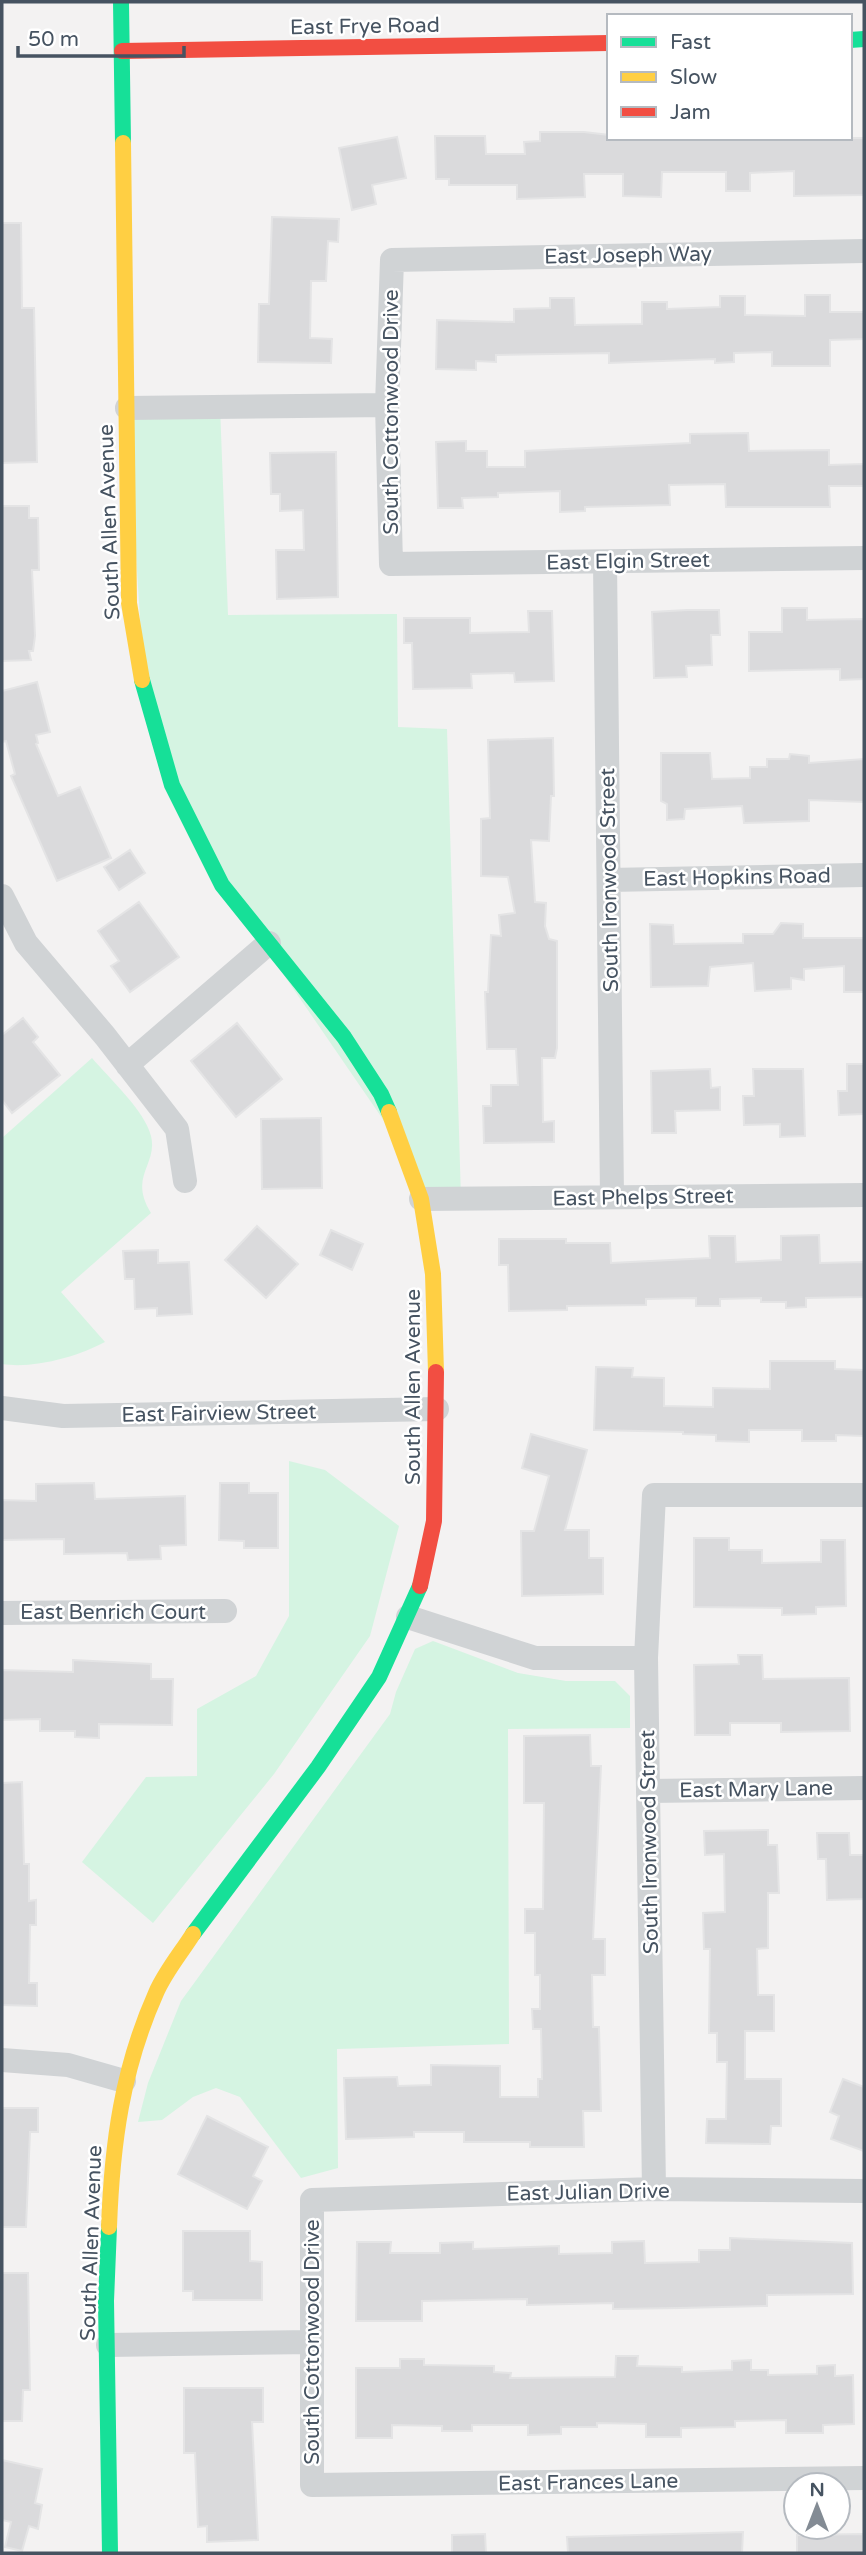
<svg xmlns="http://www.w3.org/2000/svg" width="866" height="2555" font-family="'Varela Round',sans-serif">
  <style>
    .green { fill: #d5f4e2 }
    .building { fill: #dadadc; stroke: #e4e4e5; stroke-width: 2 }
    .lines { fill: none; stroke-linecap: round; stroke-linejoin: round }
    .street { stroke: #d0d3d5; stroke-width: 24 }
    .fast { stroke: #16e098; stroke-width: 16 }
    .slow { stroke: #ffcf43; stroke-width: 16 }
    .jam { stroke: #f24e42; stroke-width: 16 }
    .labels { text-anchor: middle; stroke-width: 5; stroke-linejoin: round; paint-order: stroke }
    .street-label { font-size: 21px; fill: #465361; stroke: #fff }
  </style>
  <rect width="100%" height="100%" fill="#f3f2f2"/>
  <path class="green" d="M220 406 228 615 397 614 398 727 447 729 461 1199H421L404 1150 222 885 145 700 127 408Z
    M92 1058C109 1078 145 1111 151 1136 158 1165 128 1176 151 1213L61 1292 105 1342C77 1357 33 1369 2 1364V1138Z
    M289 1461 325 1470 399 1526 370 1636 274 1774 153 1923 82 1862 146 1777 197 1776V1709L256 1676 289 1616Z
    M433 1641 518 1673 566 1681H615L630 1696V1728L508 1729 509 2044 337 2049 338 2168 301 2178 240 2097 216 2088 193 2097 162 2120 138 2122 148 2083 181 2001 390 1714 396 1692 415 1649Z"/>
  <path class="building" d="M540 132H584L609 135V138H864V195L794 196V171L750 173V191H726V172H662L661 197 623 196V174H584L585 197 550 198 517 199V185H449V179H436L435 136H485L486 154H525L524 142 540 141Z
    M397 137 406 178 372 185 376 204 352 210 339 148Z
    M272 217 339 219 338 242 328 241 326 281H311L310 338 332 339 331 363 258 362 259 304H269Z
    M2 223H21L22 308H34L37 462 2 463Z
    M805 295H830V312H864V339L830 340V366H772V352L734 353V362L715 363V359L609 363V353L496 355V362L476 361V370L436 369 437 320 514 322V309L550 308V298H574L575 325 642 324V302H667V309L720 307V296H745V315L805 316Z
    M748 433 749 451 829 450V465L864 464V486H829L830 507H726L725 484 669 485 670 505 585 507V511L560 512V491L498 493V497L462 498 463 508H438L436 442 466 441V451H487V467H525V451L690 443V434Z
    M336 452 338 597 277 599 276 550H304L303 510 280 511V494H271L270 453Z
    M2 506H29V518H38L39 570H32L35 636 33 651H29L31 660 2 661Z
    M782 608H807V620L864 619V679L840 680V669L749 671V632H782Z
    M687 610H719L720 635H711L712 665 686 666 687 677 654 678 652 612Z
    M528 611H552L554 681 515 682 514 673 471 674 472 688 413 689 412 643H404V618H470V633L529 632Z
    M37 682 50 732 36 735 38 743 36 744 58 796 80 787 111 858 57 881 11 776 15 774 6 741 2 742V691Z
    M553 738 554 796H551L549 841 531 840 535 902 546 903 545 926 549 939 557 941V1048L555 1058H542L543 1122 554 1121V1142L484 1143 483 1106H491V1085H518L516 1049H487L485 992H488L491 935 501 936 499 915 515 913 508 877 481 876V819L490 818 488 740Z
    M661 753H710L712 779 750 778V767H767V759H789L790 754 809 756V763L864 759V802L809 800V821L744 823 742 806 685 809 684 819 667 820V804L661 801Z
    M130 850 145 873 119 890 104 867Z
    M139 902 179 957 130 992 111 966 119 961 98 931Z
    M781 923 803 924V938H864V992H844V966L804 969V980L791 978V989L755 991 753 963 710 967 708 986 651 987 650 924 673 925 674 944 743 943V934H773Z
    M23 1018 38 1037 33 1042 60 1075 12 1113 2 1100V1035Z
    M237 1023 282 1079 236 1117 191 1061Z
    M847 1064H864V1114L839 1115 838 1091H847Z
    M710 1069 711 1088 720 1087V1110L675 1111 676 1133H652L651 1071Z
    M753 1069H803L805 1136 780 1137V1124L744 1125 743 1096H754Z
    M321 1118 322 1188 262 1189 261 1119Z
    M257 1226 298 1264 266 1298 225 1260Z
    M331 1230 363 1244 352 1270 320 1255Z
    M819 1235 820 1263 864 1262V1297L806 1298V1307L786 1308V1302H761V1298L720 1299V1306H696V1298L646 1299V1305L567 1306V1310L509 1311 508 1265H499V1239H566V1243H610L611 1263 710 1258 709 1236H735L736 1262 781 1260V1236Z
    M158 1250V1263L189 1262 192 1314 157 1316V1308L135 1309 134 1279H125L123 1251Z
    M770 1361H835V1369L864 1370V1436L836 1435V1441H802V1430H749V1442L716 1441V1435L683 1434V1432L594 1430 596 1367 633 1368 632 1377 664 1378V1406L713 1407V1388L770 1389Z
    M531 1434 587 1450 565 1530H589V1558H603V1594L522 1596 521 1531H534L549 1476 522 1468Z
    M94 1483 95 1499 185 1496 186 1545 160 1546 161 1559 128 1560 127 1553 64 1554V1539L2 1540V1500L36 1501V1484Z
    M220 1483H249V1493H278V1548H244V1541L219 1540Z
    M694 1538H729V1550H762V1563L821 1562V1540H845L846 1606 816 1607V1614L782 1615V1608L694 1607Z
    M738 1655H762L763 1679 849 1678 850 1731 781 1732V1723H730V1735H695L694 1665 739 1664Z
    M73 1660 151 1664V1679H173L172 1725 99 1724V1738L75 1737V1731H40V1719L2 1720V1670L73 1672Z
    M590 1735 591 1766H601L593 1939H605V1975H592L593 2027H599L601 2111H583L584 2147H530V2142H464V2132H414V2137L346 2139 344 2078 397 2077 398 2086 431 2085V2065L500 2066V2097H538V2079H542L541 2029H533L532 2009H540V1975H535V1933H525V1909H543L544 1803H524V1736Z
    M22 1782 24 1864H29V1901L36 1900V1925H30L29 1983H37V2006L2 2005V1783Z
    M768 1830V1845H777L779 1893H768V1948L757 1949 758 1995H774V2031H745V2079H781V2126H771L770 2144 706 2143 707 2119H726L727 2062H717V2033H709L710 1949H704L703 1913 725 1912 724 1854 705 1855 704 1831Z
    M817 1833H849L850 1855H864V1899L827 1900 826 1859H818Z
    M843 2079 864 2087V2151L831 2139 839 2116 830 2112Z
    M2 2108H38V2132H30L26 2227H2Z
    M207 2116 268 2147 253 2176 262 2181 247 2209 178 2174Z
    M183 2231H250V2261L262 2262V2300H193V2291H183Z
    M730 2238 852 2243 853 2294 767 2295V2306L680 2308 613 2309V2303L527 2305V2299L422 2301V2321H356L357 2242H391L390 2253H440V2243L473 2242V2249L559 2246V2254L612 2253V2242L644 2241 645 2263 699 2262V2250H730Z
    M2 2273H28L30 2390H23L22 2421H2Z
    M616 2356H638L637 2366 682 2367V2372L732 2370V2361L751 2360V2370H768V2375L817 2374V2366L835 2365V2376L853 2375 854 2424 823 2425V2433H786V2420L735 2421V2427L681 2428V2437H646V2424L597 2423V2427H561V2434L528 2435V2425H472V2431H442V2426L392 2425V2438H356V2368H400V2359H424V2365L494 2366V2372L511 2373 510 2378 615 2377Z
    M184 2388H263V2422H252L258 2540 207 2542V2526L198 2527 195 2453H184Z
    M2 2460 42 2469 35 2503 42 2505 38 2529 29 2526 22 2551 5 2547 11 2522 2 2520Z
    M743 2532 742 2553H568L567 2537Z
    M485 2534 486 2553H452V2535Z
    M863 2534V2553H797V2535Z"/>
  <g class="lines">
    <path class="street" d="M864 251 392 260 387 405 391 564 864 558
      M127 408 387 405
      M605 562 612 1197
      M609 880 864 875
      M2 896 26 943 105 1036 177 1129 185 1181
      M127 1065 269 943
      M421 1199 864 1195
      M2 1408 63 1416 437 1409
      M2 1613 225 1611
      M408 1617 535 1658H646
      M648 1791 864 1788
      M2 2060 68 2065 124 2081
      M654 2189 646 1658 654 1495H864
      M864 2191 654 2189 312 2200V2485L864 2478
      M108 2345 312 2342"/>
    <path class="fast" d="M121 2 123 143
      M850 40 864 39
      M142 680 172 785 222 885 344 1037 381 1094 389 1112
      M193 1934 318 1767 379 1677 420 1586
      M109 2227 106 2301 110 2553"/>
    <path class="slow" d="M123 143 129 603 142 680
      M389 1112 421 1199 433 1274 436 1372
      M109 2227C112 2144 122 2069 156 1993 165 1972 181 1953 193 1934"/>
    <path class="jam" d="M122 51 609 43
      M420 1586 434 1521 436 1372"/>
  </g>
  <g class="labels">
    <g class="street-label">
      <text transform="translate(365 26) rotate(-1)" y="7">East Frye Road</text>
      <text transform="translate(628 255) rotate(-1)" y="7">East Joseph Way</text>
      <text transform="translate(391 412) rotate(-90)" y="7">South Cottonwood Drive</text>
      <text transform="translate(109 522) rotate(-92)" y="7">South Allen Avenue</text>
      <text transform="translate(628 561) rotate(-1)" y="7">East Elgin Street</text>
      <text transform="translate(737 877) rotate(-1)" y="7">East Hopkins Road</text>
      <text transform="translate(609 880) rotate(-91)" y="7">South Ironwood Street</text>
      <text transform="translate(643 1197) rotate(-1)" y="7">East Phelps Street</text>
      <text transform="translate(413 1387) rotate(-90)" y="7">South Allen Avenue</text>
      <text transform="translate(219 1413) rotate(-1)" y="7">East Fairview Street</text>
      <text x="113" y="1619">East Benrich Court</text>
      <text transform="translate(756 1789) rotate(-1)" y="7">East Mary Lane</text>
      <text transform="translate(649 1842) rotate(-91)" y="7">South Ironwood Street</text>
      <text transform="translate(588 2192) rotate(-1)" y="7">East Julian Drive</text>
      <text transform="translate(91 2243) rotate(-88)" y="7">South Allen Avenue</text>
      <text transform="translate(312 2342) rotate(-90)" y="7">South Cottonwood Drive</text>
      <text transform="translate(588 2482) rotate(-1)" y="7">East Frances Lane</text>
    </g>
  </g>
  <rect width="866" height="2555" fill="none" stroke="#465361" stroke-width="7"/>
  <rect x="607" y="14" width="245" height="126" fill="#ffffff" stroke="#b5bac0" stroke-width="2"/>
  <rect x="621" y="37" width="35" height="10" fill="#16e098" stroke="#b5bac0" stroke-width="2"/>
  <text x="670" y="49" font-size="21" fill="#465361">Fast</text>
  <rect x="621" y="72" width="35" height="10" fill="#ffcf43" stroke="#b5bac0" stroke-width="2"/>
  <text x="670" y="84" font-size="21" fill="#465361">Slow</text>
  <rect x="621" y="107" width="35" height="10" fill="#f24e42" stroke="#b5bac0" stroke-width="2"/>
  <text x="670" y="119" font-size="21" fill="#465361">Jam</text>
  <g transform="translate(817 2506)"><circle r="33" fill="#ffffff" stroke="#b5bac0" stroke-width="2"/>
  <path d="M0-5L12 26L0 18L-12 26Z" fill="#838b94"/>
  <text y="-10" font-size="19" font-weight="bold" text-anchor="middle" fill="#465361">N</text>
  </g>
  <path d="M18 46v10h166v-10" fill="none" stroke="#465361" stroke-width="3.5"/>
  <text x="28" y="46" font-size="21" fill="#465361" stroke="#ffffff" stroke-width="5" paint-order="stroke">50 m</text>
</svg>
